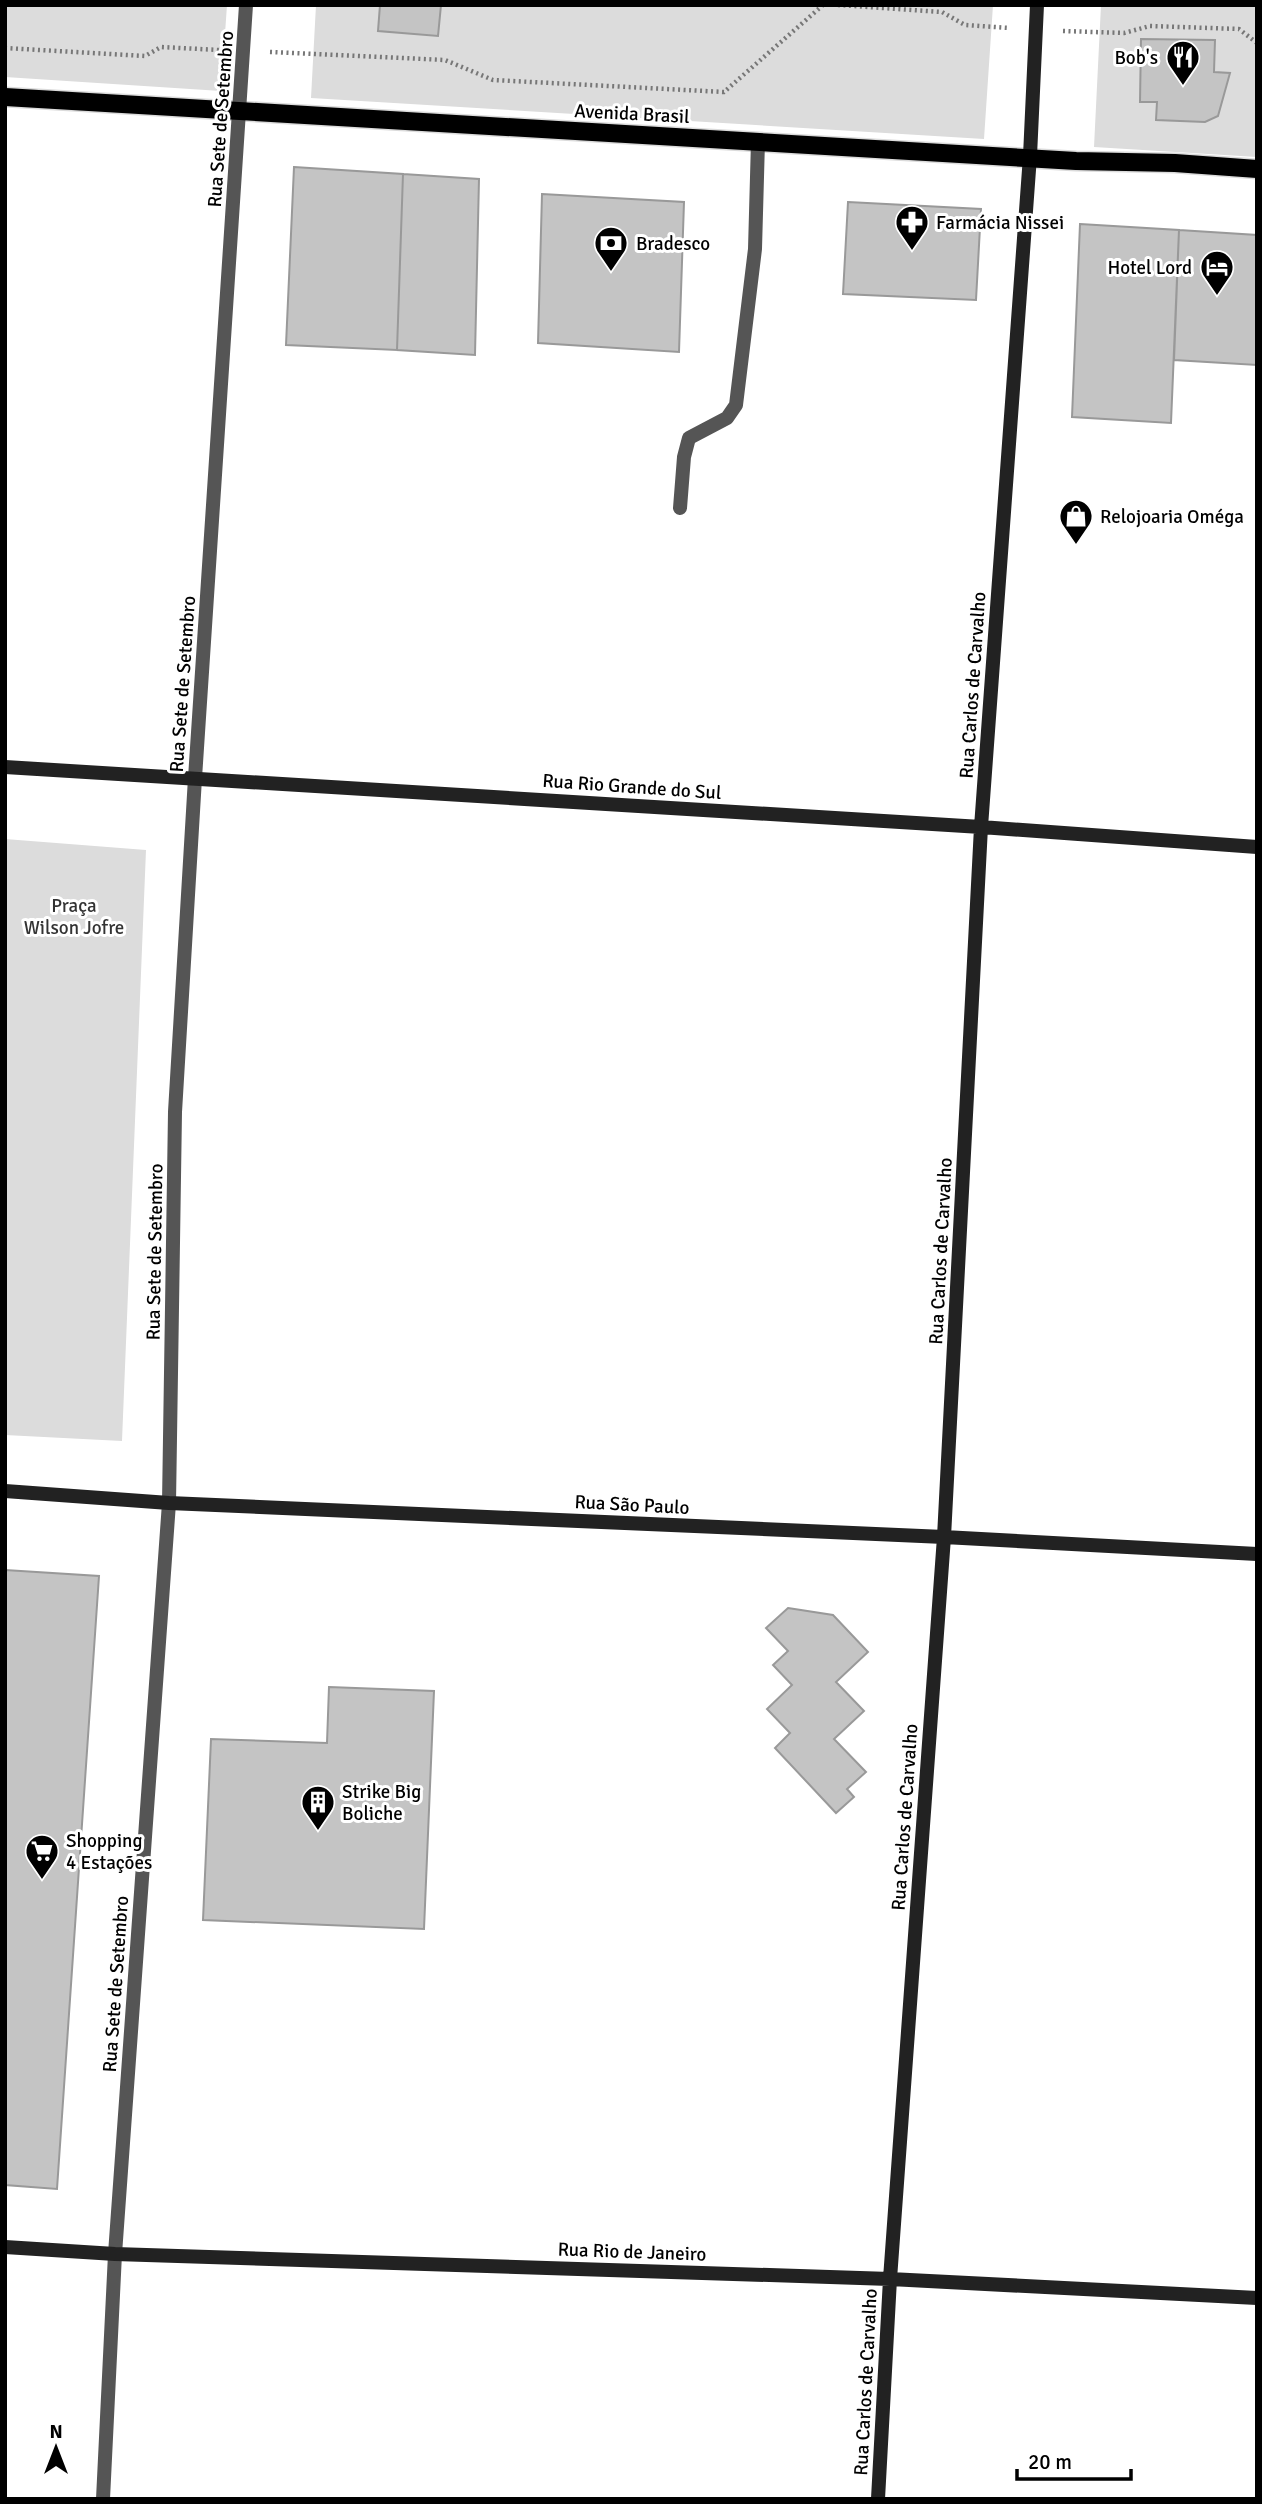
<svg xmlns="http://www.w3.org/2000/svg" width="1262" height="2504" font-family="Signika,sans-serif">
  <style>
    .green { fill: #dcdcdc }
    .building { fill: #c4c4c4; stroke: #999; stroke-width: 2 }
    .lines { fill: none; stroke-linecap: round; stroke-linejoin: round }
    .primary-casing { stroke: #dbdbdb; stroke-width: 21 }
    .path { stroke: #777; stroke-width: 4.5; stroke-dasharray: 2 3.5; stroke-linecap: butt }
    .service { stroke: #555; stroke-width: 14 }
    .tertiary { stroke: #555; stroke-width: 14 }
    .secondary { stroke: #222; stroke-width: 14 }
    .primary { stroke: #000; stroke-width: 18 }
    .labels { text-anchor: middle; stroke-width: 6; stroke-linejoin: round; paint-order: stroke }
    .poi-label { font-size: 19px; fill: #000; stroke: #fff; text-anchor: start }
    .street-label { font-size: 19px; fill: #000; stroke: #fff }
    .park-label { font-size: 19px; fill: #333; stroke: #fff }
  </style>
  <rect width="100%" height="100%" fill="#fff"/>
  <path class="green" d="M5 5H227L221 91 5 77Z
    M316 5H993L984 139 311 98Z
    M1101 5H1257V157L1094 147Z
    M5 839 146 850 122 1441 5 1435Z"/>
  <path class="building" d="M380 5H441L438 36 378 31Z
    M1141 39 1215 40 1214 72 1230 73 1218 116 1205 122 1156 120 1157 102H1140Z
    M294 167 403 174 397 350 286 345Z
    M403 174 479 179 475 355 397 350Z
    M542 194 684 202 679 352 538 343Z
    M848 202 981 209 976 300 843 294Z
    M1080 224 1179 230 1171 423 1072 417Z
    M1179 230 1257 235V365L1174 360Z
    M5 1570 99 1576 57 2189 5 2185Z
    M788 1608 833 1615 868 1652 836 1682 864 1711 834 1739 866 1772 847 1789 854 1797 836 1813 775 1748 790 1733 767 1709 792 1685 773 1665 788 1651 766 1628Z
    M329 1687 434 1691 424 1929 203 1920 211 1739 327 1743Z"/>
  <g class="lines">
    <defs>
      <path id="primary" d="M5 97 1076 161 1175 163 1257 169"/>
    </defs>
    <use href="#primary" class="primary-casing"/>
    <path class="path" d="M838 5 942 12 965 25 1009 28
      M1063 31 1124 33 1150 26 1239 29 1257 43
      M5 48 145 56 161 47 219 50
      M270 52 445 60 493 80 724 92 823 5"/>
    <path class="service" d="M680 508 684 457 689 438 727 418 736 405 755 249 758 141"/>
    <path class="tertiary" d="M103 2499 115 2254 169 1503 175 1112 195 778 246 5"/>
    <path class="secondary" d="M5 767 981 827 1257 847
      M5 1491 169 1503 944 1537 1257 1554
      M5 2247 115 2254 890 2279 1257 2298
      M878 2499 890 2279 944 1537 981 827 1030 156 1037 5"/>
    <use href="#primary" class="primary"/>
  </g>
  <defs>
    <symbol id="restaurant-pin" viewBox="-11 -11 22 30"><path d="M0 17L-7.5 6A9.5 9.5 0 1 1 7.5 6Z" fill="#000" stroke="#fff"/><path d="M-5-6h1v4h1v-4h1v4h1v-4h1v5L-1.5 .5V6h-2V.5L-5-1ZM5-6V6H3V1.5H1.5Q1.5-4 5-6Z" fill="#fff"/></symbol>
    <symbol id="pharmacy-pin" viewBox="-11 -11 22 30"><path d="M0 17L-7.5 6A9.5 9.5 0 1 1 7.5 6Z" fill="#000" stroke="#fff"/><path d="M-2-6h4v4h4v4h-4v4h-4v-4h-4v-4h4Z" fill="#fff"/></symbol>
    <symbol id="bank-pin" viewBox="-11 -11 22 30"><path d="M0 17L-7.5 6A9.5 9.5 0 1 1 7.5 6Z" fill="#000" stroke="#fff"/><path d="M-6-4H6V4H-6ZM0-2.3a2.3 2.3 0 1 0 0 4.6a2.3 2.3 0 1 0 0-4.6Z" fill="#fff"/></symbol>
    <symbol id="hotel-pin" viewBox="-11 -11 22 30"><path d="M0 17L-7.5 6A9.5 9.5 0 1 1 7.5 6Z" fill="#000" stroke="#fff"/><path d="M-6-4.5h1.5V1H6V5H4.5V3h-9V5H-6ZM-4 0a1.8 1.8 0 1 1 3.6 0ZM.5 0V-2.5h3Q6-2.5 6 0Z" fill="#fff"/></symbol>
    <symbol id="shop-pin" viewBox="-11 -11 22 30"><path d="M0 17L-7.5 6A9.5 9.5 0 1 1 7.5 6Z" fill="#000" stroke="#fff"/><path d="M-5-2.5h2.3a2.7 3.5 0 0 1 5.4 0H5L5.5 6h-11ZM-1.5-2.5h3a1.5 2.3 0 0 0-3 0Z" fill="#fff"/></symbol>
    <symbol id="building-pin" viewBox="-11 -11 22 30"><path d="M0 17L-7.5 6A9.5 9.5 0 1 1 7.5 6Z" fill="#000" stroke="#fff"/><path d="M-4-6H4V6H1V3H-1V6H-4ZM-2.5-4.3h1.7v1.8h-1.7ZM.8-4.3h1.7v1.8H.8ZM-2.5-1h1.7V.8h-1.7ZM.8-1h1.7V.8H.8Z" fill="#fff"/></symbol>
    <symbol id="supermarket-pin" viewBox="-11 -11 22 30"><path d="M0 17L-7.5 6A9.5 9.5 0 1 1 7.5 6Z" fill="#000" stroke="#fff"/><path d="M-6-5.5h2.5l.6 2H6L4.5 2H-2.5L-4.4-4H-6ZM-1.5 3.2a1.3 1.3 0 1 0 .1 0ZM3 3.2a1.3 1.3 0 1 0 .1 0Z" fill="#fff"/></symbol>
  </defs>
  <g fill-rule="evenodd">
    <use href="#restaurant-pin" x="1164" y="38" width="38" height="52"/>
    <use href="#pharmacy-pin" x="893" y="203" width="38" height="52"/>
    <use href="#bank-pin" x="592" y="224" width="38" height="52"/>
    <use href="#hotel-pin" x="1198" y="248" width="38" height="52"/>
    <use href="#shop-pin" x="1057" y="497" width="38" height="52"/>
    <use href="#building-pin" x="299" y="1783" width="38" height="52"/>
    <use href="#supermarket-pin" x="23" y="1832" width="38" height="52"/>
  </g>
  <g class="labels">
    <g class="poi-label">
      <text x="1158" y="64" text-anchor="end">Bob's</text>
      <text x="936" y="229">Farmácia Nissei</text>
      <text x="636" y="250">Bradesco</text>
      <text x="1192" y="274" text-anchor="end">Hotel Lord</text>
      <text x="1100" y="523">Relojoaria Oméga</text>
      <text x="342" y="1798">Strike Big<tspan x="342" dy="22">Boliche</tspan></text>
      <text x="66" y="1847">Shopping<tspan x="66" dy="22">4 Estações</tspan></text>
    </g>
    <g class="street-label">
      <text transform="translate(632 113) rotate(3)" y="7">Avenida Brasil</text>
      <text transform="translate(220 119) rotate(-86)" y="7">Rua Sete de Setembro</text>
      <text transform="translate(182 684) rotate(-86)" y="7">Rua Sete de Setembro</text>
      <text transform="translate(972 685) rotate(-86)" y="7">Rua Carlos de Carvalho</text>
      <text transform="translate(632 786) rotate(4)" y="7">Rua Rio Grande do Sul</text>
      <text transform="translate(940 1251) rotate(-87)" y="7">Rua Carlos de Carvalho</text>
      <text transform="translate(154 1252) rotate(-89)" y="7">Rua Sete de Setembro</text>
      <text transform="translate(632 1504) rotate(3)" y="7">Rua São Paulo</text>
      <text transform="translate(904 1817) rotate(-86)" y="7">Rua Carlos de Carvalho</text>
      <text transform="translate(115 1984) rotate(-86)" y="7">Rua Sete de Setembro</text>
      <text transform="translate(632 2251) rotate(2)" y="7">Rua Rio de Janeiro</text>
      <text transform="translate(865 2382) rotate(-87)" y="7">Rua Carlos de Carvalho</text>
    </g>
    <g class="park-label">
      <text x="74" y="912">Praça<tspan x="74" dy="22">Wilson Jofre</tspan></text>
    </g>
  </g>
  <rect width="1262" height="2504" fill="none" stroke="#000000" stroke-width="14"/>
  <g transform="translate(56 2448)" stroke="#ffffff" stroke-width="5" paint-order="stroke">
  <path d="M0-5L12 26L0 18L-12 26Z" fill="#000000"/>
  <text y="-10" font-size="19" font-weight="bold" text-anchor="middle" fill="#000000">N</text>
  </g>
  <path d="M1017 2469v10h114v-10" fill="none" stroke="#000000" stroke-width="3.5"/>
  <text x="1028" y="2469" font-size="21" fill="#000000" stroke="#ffffff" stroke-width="5" paint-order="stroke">20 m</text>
</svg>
